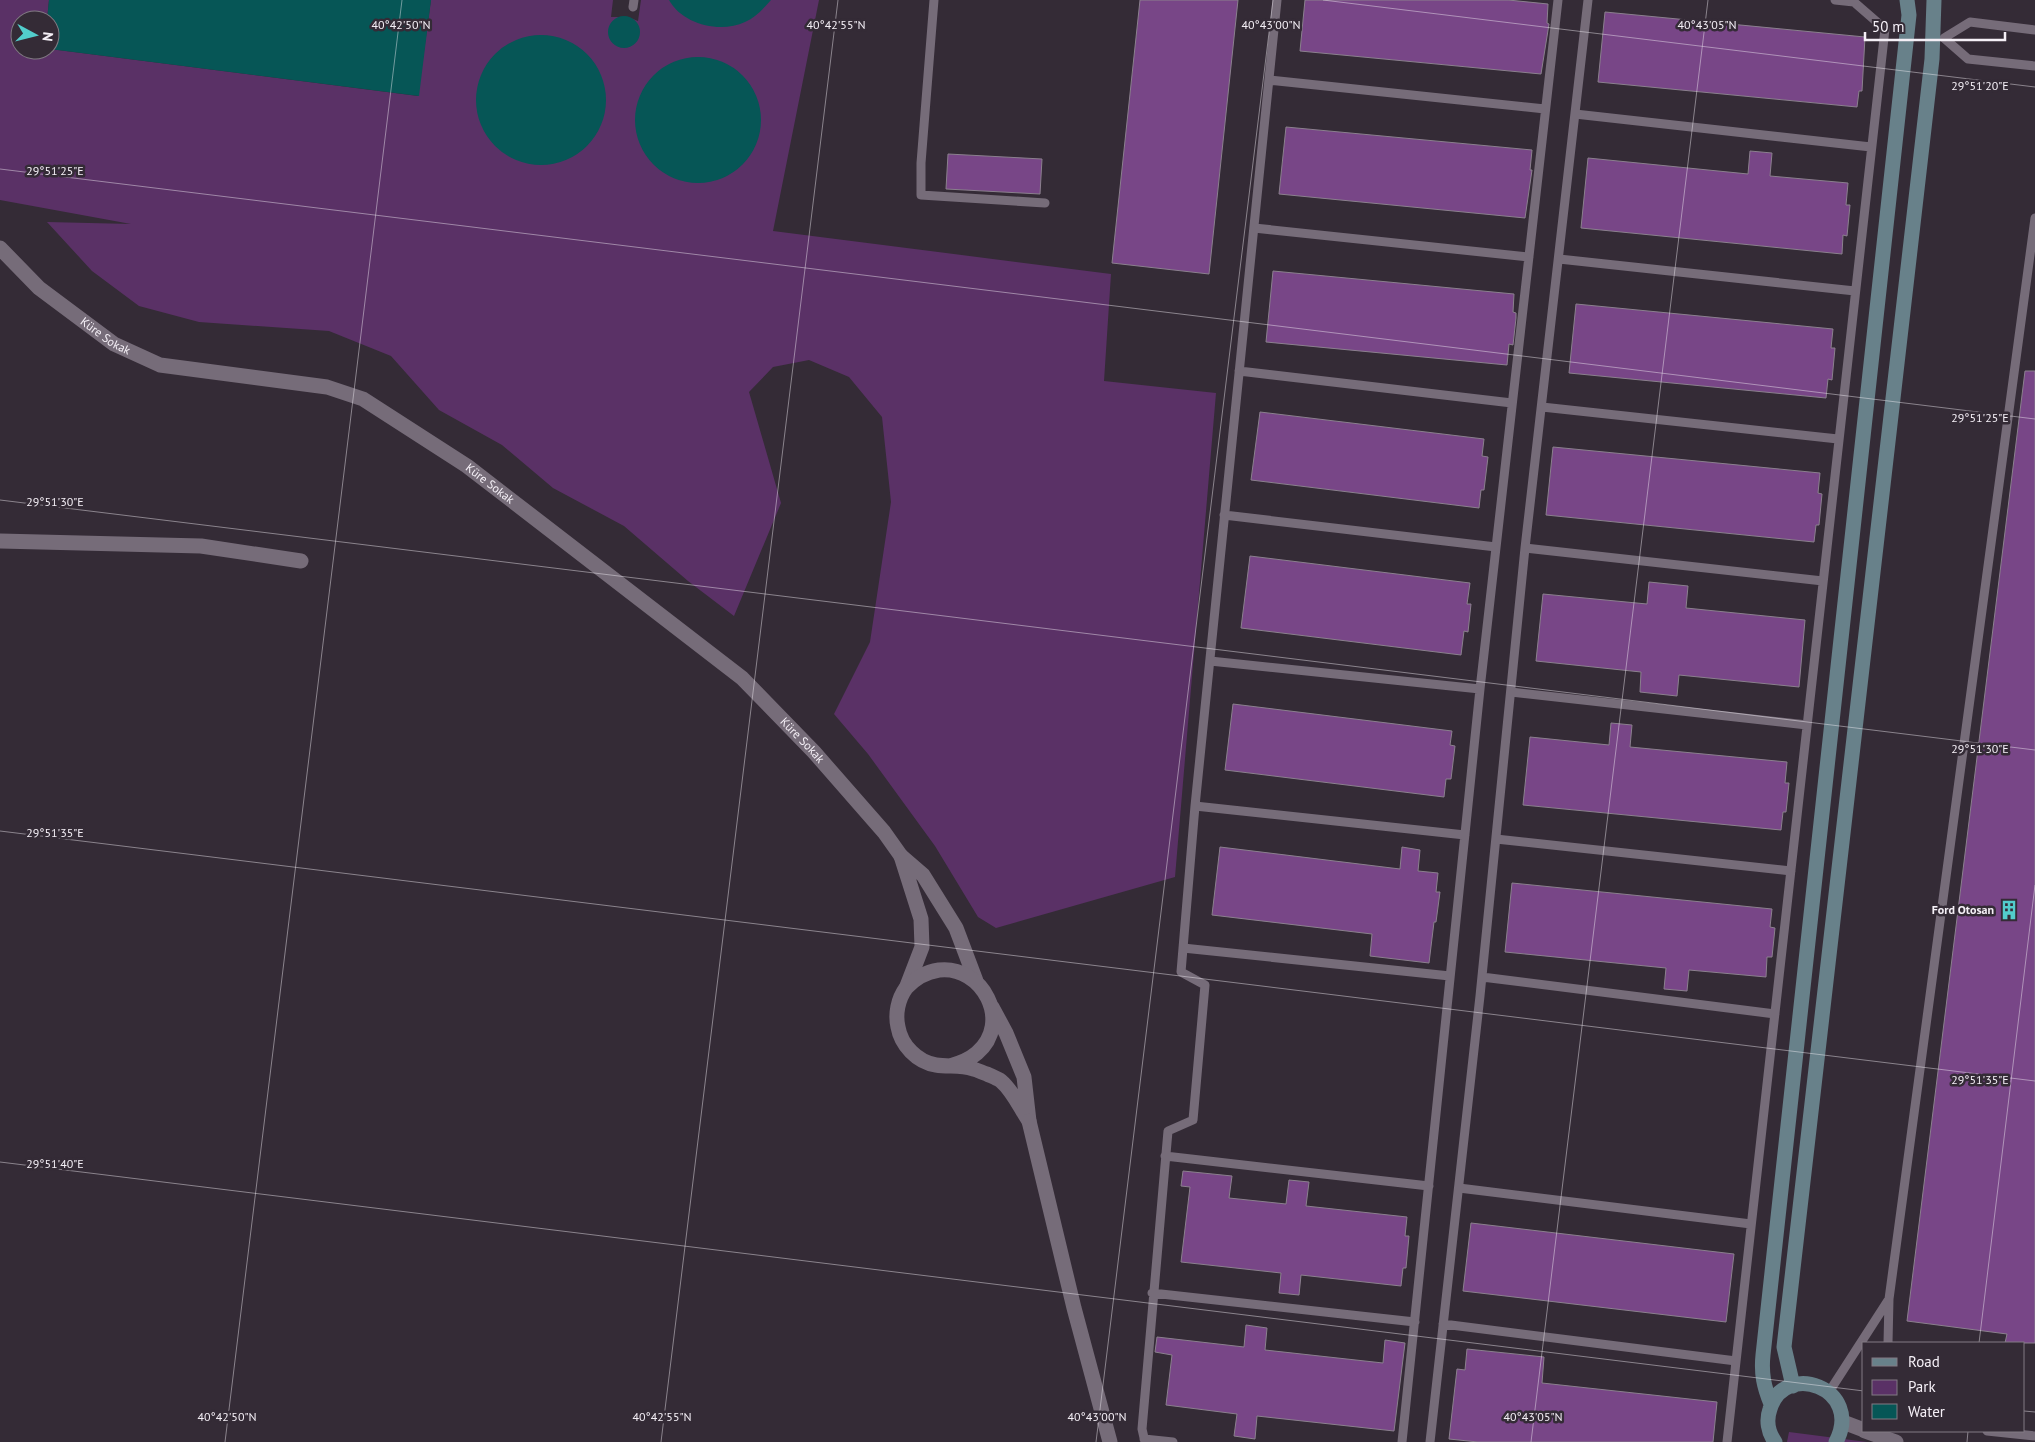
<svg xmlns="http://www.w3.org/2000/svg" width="2035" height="1442" font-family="'PT Sans',sans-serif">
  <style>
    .green { fill: #5a3166 }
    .water { fill: #065656 }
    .building { fill: #784687; stroke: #8b808e }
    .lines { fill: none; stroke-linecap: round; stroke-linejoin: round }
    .service { stroke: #766c79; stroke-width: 9 }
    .minor { stroke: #766c79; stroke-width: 15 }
    .tertiary { stroke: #766c79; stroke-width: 15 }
    .secondary { stroke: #68818a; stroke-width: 15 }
    .ticks { fill: none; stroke: #f5f0f7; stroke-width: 1; stroke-opacity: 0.45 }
    .labels { text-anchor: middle; stroke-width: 5; stroke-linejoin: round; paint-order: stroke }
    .street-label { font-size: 12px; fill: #f5f0f7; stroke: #342b36 }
    .poi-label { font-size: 12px; font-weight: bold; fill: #f5f0f7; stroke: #342b36; text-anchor: end }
    .ticks-label { font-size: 12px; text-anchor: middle; fill: #f5f0f7; stroke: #342b36; stroke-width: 5; stroke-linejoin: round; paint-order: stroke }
  </style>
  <rect width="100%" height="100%" fill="#342b36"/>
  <path class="green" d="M0 0H49L47 20H20V50L50 49 418 96 431 0H613L611 17H628L638 21 641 0H819L773 231 1111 274 1104 381 1216 393 1175 877 996 928 978 917 935 846 868 754 834 714 870 642 891 502 882 417 849 377 809 360 773 367 749 392 781 503 734 616 688 581 624 526 553 488 502 445 439 410 391 356 329 331 199 322 139 306 92 271 47 222 131 224 0 200Z
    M1789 1432 1867 1442H1787Z"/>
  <path class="water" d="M49 0H431L419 96 50 49V20H47Z
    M669 0H771C763 9 756 17 745 22 720 34 682 24 669 0Z
    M608 32a16 16 0 1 1 32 0a16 16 0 1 1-32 0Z
    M476 100a65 65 0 1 1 130 0a65 65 0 1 1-130 0Z
    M635 120a63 63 0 1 1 126 0a63 63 0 1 1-126 0Z"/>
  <path class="building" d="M1140 0H1238L1209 274 1112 263Z
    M1305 0H1508L1548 4 1547 23 1549 24 1541 74 1300 51Z
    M1605 12 1865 37 1862 91H1859L1857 107 1598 82Z
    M1286 127 1532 150 1530 170H1532L1525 218 1279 194Z
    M1750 151 1772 153 1770 176 1848 183 1846 205H1850L1847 236 1843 235 1842 254 1581 228 1588 158 1748 174Z
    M948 154 1042 159 1040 194 946 189Z
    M1273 271 1514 294 1513 312 1516 313V318L1513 345 1509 344 1507 365 1266 342Z
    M1576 304 1833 329 1831 348H1835L1832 380 1828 379 1826 398 1569 373Z
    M2025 371H2035V1343H2005L2007 1334 1907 1321Z
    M1260 412 1484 439 1482 456 1488 457 1484 490H1481L1479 508 1251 480Z
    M1553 447 1820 473 1818 493 1822 494 1819 525H1816L1814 542 1546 515Z
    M1250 556 1470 583 1467 604H1471L1468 632 1464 631 1461 655 1241 628Z
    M1649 582 1688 586 1686 608 1805 620 1799 687 1679 675 1677 696 1640 692 1641 672 1536 661 1543 594 1647 604Z
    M1233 704 1452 731 1450 745 1455 746 1451 779H1446L1444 797 1225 770Z
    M1611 723 1632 725 1630 747 1787 762 1785 783H1789L1786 812H1783L1781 830 1523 805 1530 737 1609 745Z
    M1220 847 1400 869 1402 847 1420 850 1418 871 1438 873 1436 892H1440L1436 922H1434L1429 963 1370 956 1372 934 1212 915Z
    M1512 883 1772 909 1770 927 1775 928 1772 957H1767L1766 977 1689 970 1687 991 1664 989 1666 968 1505 952Z
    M1183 1171 1232 1176 1229 1198 1286 1204 1289 1180 1309 1182 1306 1206 1407 1217 1405 1236H1409L1406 1268H1403L1401 1286 1301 1275 1299 1295 1279 1293 1281 1273 1181 1262 1190 1187 1181 1186Z
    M1471 1223 1734 1254 1726 1322 1463 1291Z
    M1246 1325 1267 1328 1265 1350 1383 1363 1385 1340 1405 1343 1394 1431 1257 1416 1255 1439 1234 1436 1237 1414 1166 1405 1172 1355 1155 1352 1157 1337 1244 1347Z
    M1467 1349 1544 1357 1542 1383 1717 1402 1713 1442H1478L1449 1439 1457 1369 1465 1370Z"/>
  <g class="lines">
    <path class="service" d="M934 0 921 163V195L1045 203
      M633 7 634 0
      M2035 30 1970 22 1944 38 1968 59 2035 66
      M1269 80 1545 109
      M1575 114 1871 147
      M1254 228 1529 257
      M1559 259 1855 291
      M1239 371 1512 403
      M1542 407 1838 439
      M1224 515 1496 547
      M1525 548 1823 581
      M1210 661 1480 689
      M1511 692 1807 725
      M1195 806 1465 835
      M1496 839 1791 871
      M1183 948 1450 976
      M1482 977 1775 1014
      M1165 1156 1429 1186
      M1459 1188 1751 1224
      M1152 1293 1415 1322
      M1443 1324 1736 1361
      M1888 1343 1889 1299 2035 218
      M1829 1392 1889 1299
      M1987 1431 2035 1436
      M1144 1439 1173 1442
      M1145 1442 1142 1429 1168 1131 1193 1120 1205 985 1181 972 1195 806 1277 0
      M1402 1442 1480 689 1558 0
      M1430 1442 1480 996 1525 548 1588 0
      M1727 1442 1885 29 1854 2 1835 0"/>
    <path class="minor" d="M0 541 201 546 301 561"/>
    <g class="tertiary">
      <path id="s1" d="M0 248 39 288 114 344 160 365 327 387 363 399 467 466 742 678 814 752 884 832 901 856"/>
      <path d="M907 986 922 947 921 919 901 856 923 875 956 928 976 981"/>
      <path d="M950 1066C961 1063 969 1060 977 1053 1013 1022 982 965 939 970 926 972 915 978 906 988 898 999 895 1014 898 1027 901 1045 917 1062 936 1065 948 1067 961 1065 973 1069 978 1070 983 1073 987 1074 991 1076 997 1078 1001 1081 1013 1091 1020 1108 1029 1121L1024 1077 1006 1033 992 1007"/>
      <path d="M1029 1121 1074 1308 1110 1442"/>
      <path d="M1843 1422 1864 1430"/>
      <path d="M1865 1431 1896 1442"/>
    </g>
    <path class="secondary" d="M1793 1386 1784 1347 1932 59 1934 0
      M1771 1404C1764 1387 1761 1374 1763 1355L1909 15 1907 0
      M1775 1442C1768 1432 1766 1420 1770 1409 1784 1360 1864 1388 1836 1442"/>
  </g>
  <path class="ticks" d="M1323 0 2035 87M0 169 2035 419M0 500 2035 750M0 831 2035 1081M0 1162 1864 1391M1979 1343 2035 885M2024 1411 2035 1412M225 1442 402 0M661 1442 838 0M1096 1442 1273 0M1531 1442 1708 0M1967 1442 1968 1431"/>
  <defs>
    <symbol id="building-bare" viewBox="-9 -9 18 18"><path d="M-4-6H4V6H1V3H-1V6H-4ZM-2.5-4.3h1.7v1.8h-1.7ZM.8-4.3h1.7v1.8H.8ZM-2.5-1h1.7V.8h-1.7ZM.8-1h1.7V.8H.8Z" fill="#52cdcc" stroke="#342b36" stroke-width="2.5" paint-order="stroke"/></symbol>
  </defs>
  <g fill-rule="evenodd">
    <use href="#building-bare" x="1995" y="896" width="28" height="28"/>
  </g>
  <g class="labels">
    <g class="street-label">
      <text dy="4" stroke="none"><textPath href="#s1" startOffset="138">Küre Sokak</textPath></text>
      <text dy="4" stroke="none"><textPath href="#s1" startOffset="559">Küre Sokak</textPath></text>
      <text dy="4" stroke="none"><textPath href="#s1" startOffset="964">Küre Sokak</textPath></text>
    </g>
    <g class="poi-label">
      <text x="1994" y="914">Ford Otosan</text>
    </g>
  </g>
  <g class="ticks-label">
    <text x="401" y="29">40°42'50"N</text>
    <text x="836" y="29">40°42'55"N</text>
    <text x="1271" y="29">40°43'00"N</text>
    <text x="1707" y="29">40°43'05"N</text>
    <text x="1980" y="90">29°51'20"E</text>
    <text x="55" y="175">29°51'25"E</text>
    <text x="1980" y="422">29°51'25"E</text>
    <text x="55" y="506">29°51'30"E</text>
    <text x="1980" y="753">29°51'30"E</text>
    <text x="55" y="837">29°51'35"E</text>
    <text x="1980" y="1084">29°51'35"E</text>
    <text x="55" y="1168">29°51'40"E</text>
    <text x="227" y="1421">40°42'50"N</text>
    <text x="662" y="1421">40°42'55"N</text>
    <text x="1097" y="1421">40°43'00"N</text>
    <text x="1533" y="1421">40°43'05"N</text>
  </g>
  <rect x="1862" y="1342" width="162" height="90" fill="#342b36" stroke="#817a83"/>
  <rect x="1872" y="1358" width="25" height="8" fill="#68818a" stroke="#817a83"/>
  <text x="1908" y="1367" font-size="15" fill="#f5f0f7">Road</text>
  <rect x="1872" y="1380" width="25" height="15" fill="#5a3166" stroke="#817a83"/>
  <text x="1908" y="1392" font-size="15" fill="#f5f0f7">Park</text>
  <rect x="1872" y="1404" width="25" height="15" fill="#065656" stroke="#817a83"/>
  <text x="1908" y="1417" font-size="15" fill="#f5f0f7">Water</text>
  <g transform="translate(35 35) rotate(97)"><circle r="24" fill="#342b36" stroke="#817a83"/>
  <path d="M0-4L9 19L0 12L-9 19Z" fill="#52cdcc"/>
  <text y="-8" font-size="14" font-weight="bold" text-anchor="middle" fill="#f5f0f7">N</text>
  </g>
  <path d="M1865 32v8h140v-8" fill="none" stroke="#f5f0f7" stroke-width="2.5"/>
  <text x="1872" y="32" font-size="15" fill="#f5f0f7" stroke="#342b36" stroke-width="4" paint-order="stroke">50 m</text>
</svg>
